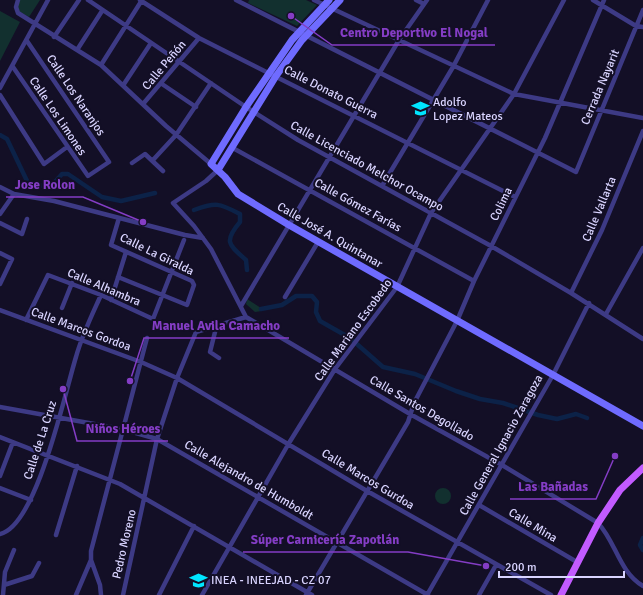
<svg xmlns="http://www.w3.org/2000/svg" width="643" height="595" font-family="Signika,sans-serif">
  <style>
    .green { fill: #12302f }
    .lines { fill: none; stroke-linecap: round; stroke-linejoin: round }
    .canal { stroke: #0c2248; stroke-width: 4.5 }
    .street { stroke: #3d3a85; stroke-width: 4.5 }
    .secondary { stroke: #6f6bff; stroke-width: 7 }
    .primary { stroke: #c25bff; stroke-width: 7 }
    .labels { text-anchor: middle; stroke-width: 4; stroke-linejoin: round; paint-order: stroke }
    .street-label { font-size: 12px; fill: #d9d4ff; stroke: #130f26 }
    .poi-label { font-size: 12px; fill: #d9d4ff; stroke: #130f26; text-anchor: start }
    .leader { fill: none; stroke: #843dc5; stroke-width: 1.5 }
    .callout-dot { fill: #843dc5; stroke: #130f26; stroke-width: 1.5 }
    .callout-label { font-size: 13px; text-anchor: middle; font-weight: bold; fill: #843dc5; stroke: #130f26; stroke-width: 4; stroke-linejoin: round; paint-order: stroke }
  </style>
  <rect width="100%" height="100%" fill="#130f26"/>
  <path class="green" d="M18 0H40L29 17 16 10Z
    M249 0H306L317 5 297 26 248 3Z
    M0 11 20 22 0 61Z
    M247 299 261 308 262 311 255 312 246 304Z
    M435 496a8 8 0 1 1 16 0a8 8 0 1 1-16 0Z"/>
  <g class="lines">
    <path class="canal" d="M0 135 7 139 28 183 35 187 54 183 62 174H68L102 197 121 201 155 193
      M194 210C216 202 219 203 240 214V222C223 242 229 245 246 260L247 270
      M261 309 282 305 296 296H312L317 302 316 312 320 321 350 338 383 367 415 374 456 391 480 399 503 403 538 415 557 419 576 414 587 418
      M643 550 640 545 643 538"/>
    <path class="street" d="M18 0 16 7 18 13 101 65 166 126 211 164
      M88 0 246 107 298 140 491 246 571 293 643 339
      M140 0 199 38 515 197
      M236 0 576 172 643 10
      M314 0 514 94 643 118
      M416 0 424 4
      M593 0 636 26 643 27
      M54 37 79 0
      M77 50 102 11
      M101 65 142 0
      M13 67 88 176 109 162 27 41
      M124 84 151 43
      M162 84 196 107
      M0 88 48 0
      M0 95 44 164 67 147
      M143 104 199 38
      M231 147 474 281
      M153 160 176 135 211 83
      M132 163 145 154 163 171
      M218 170 206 181 173 203 194 226 211 249 246 317 410 414 502 465 598 523C616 542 619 572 643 586
      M382 186 453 67 488 0
      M0 187 14 194 54 201 185 235 203 238
      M0 214 14 194
      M0 223 22 234 27 219
      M0 253 12 259 0 284
      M118 277 187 305 194 285 192 281 111 245 119 218
      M571 293 602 230 643 131
      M285 297 318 242
      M111 300 126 252
      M241 306 399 40 427 0
      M62 308 72 283
      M0 310 141 362 177 378 367 491 551 595
      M606 314 643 248
      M26 320 48 275 101 295 153 319 184 240
      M217 324 210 352 219 358
      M0 407 122 429 157 439 428 595
      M0 437 120 484 312 595
      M0 476 13 442
      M0 488 31 500
      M479 505 577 562
      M0 534C37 526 65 392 76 357 82 335 92 315 101 295
      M56 535 77 466
      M91 560 100 585 101 595
      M4 585 32 576 39 563
      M3 595 5 572 14 550
      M76 595 91 560V551L147 338
      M123 595 157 439 177 378 196 332 246 317
      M159 595 194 526
      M202 595 289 443 335 369 397 287 431 213 514 94 564 0
      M306 595 408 422 414 403 457 321 474 281 545 138 604 0
      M427 595 553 375 589 303
      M479 595 496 565"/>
    <path class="secondary" d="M329 0 292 40 246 107 211 164 225 177 238 194 289 225 643 426
      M218 170 276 76 302 40 340 0"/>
    <path class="primary" d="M561 595 598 523 620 490 643 468"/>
  </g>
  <defs>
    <symbol id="school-bare" viewBox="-9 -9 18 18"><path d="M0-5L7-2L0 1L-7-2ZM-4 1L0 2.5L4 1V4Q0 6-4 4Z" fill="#00e5ff" stroke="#130f26" stroke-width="2.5" paint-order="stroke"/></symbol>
  </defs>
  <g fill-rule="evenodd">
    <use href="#school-bare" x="408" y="96" width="25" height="25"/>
    <use href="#school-bare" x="186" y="568" width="25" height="25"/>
  </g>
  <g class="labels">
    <g class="street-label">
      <text transform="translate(164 65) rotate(-50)" y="4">Calle Peñón</text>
      <text transform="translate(600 87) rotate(-67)" y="4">Cerrada Nayarit</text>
      <text transform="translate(331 92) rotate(27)" y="4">Calle Donato Guerra</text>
      <text transform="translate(76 95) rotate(56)" y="4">Calle Los Naranjos</text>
      <text transform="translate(58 116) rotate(56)" y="4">Calle Los Limones</text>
      <text transform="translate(367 166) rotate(29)" y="4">Calle Licenciado Melchor Ocampo</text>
      <text transform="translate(501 204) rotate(-64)" y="4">Colima</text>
      <text transform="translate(358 205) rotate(29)" y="4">Calle Gómez Farías</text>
      <text transform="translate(599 209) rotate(-67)" y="4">Calle Vallarta</text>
      <text transform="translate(330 235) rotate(30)" y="4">Calle José A. Quintanar</text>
      <text transform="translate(157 254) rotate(26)" y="4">Calle La Giralda</text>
      <text transform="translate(104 287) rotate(23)" y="4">Calle Alhambra</text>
      <text transform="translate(81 329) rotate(20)" y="4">Calle Marcos Gordoa</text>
      <text transform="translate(353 330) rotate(-54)" y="4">Calle Mariano Escobedo</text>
      <text transform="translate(422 408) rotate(30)" y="4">Calle Santos Degollado</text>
      <text transform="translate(40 440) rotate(-72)" y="4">Calle de La Cruz</text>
      <text transform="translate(501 445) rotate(-61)" y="4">Calle General Ignacio Zaragoza</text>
      <text transform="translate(368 479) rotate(31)" y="4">Calle Marcos Gurdoa</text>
      <text transform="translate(249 480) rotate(30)" y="4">Calle Alejandro de Humboldt</text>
      <text transform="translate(533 525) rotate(31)" y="4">Calle Mina</text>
      <text transform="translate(124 544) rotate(-77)" y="4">Pedro Moreno</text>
    </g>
    <g class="poi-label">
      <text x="433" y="106">Adolfo<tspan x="433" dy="14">Lopez Mateos</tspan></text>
      <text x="211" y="584">INEA - INEEJAD - CZ 07</text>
    </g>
  </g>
  <path class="leader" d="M291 16L332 45H495M143 222L83 197H6M130 381L144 338H289M63 389L77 441H168M615 456L596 499H510M486 566L408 552H243"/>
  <g class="callout-dot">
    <circle cx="291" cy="16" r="4"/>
    <circle cx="143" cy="222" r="4"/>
    <circle cx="130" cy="381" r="4"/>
    <circle cx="63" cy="389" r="4"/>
    <circle cx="615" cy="456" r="4"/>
    <circle cx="486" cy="566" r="4"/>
  </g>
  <g class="callout-label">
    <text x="414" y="37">Centro Deportivo El Nogal</text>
    <text x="45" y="189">Jose Rolon</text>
    <text x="216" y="330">Manuel Avila Camacho</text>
    <text x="123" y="433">Niños Héroes</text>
    <text x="553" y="491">Las Bañadas</text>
    <text x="325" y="544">Súper Carnicería Zapotlán</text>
  </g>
  <path d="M499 571v6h125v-6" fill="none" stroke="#d9d4ff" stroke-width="2"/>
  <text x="505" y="571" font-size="12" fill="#d9d4ff" stroke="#130f26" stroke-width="3" paint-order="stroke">200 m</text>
</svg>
